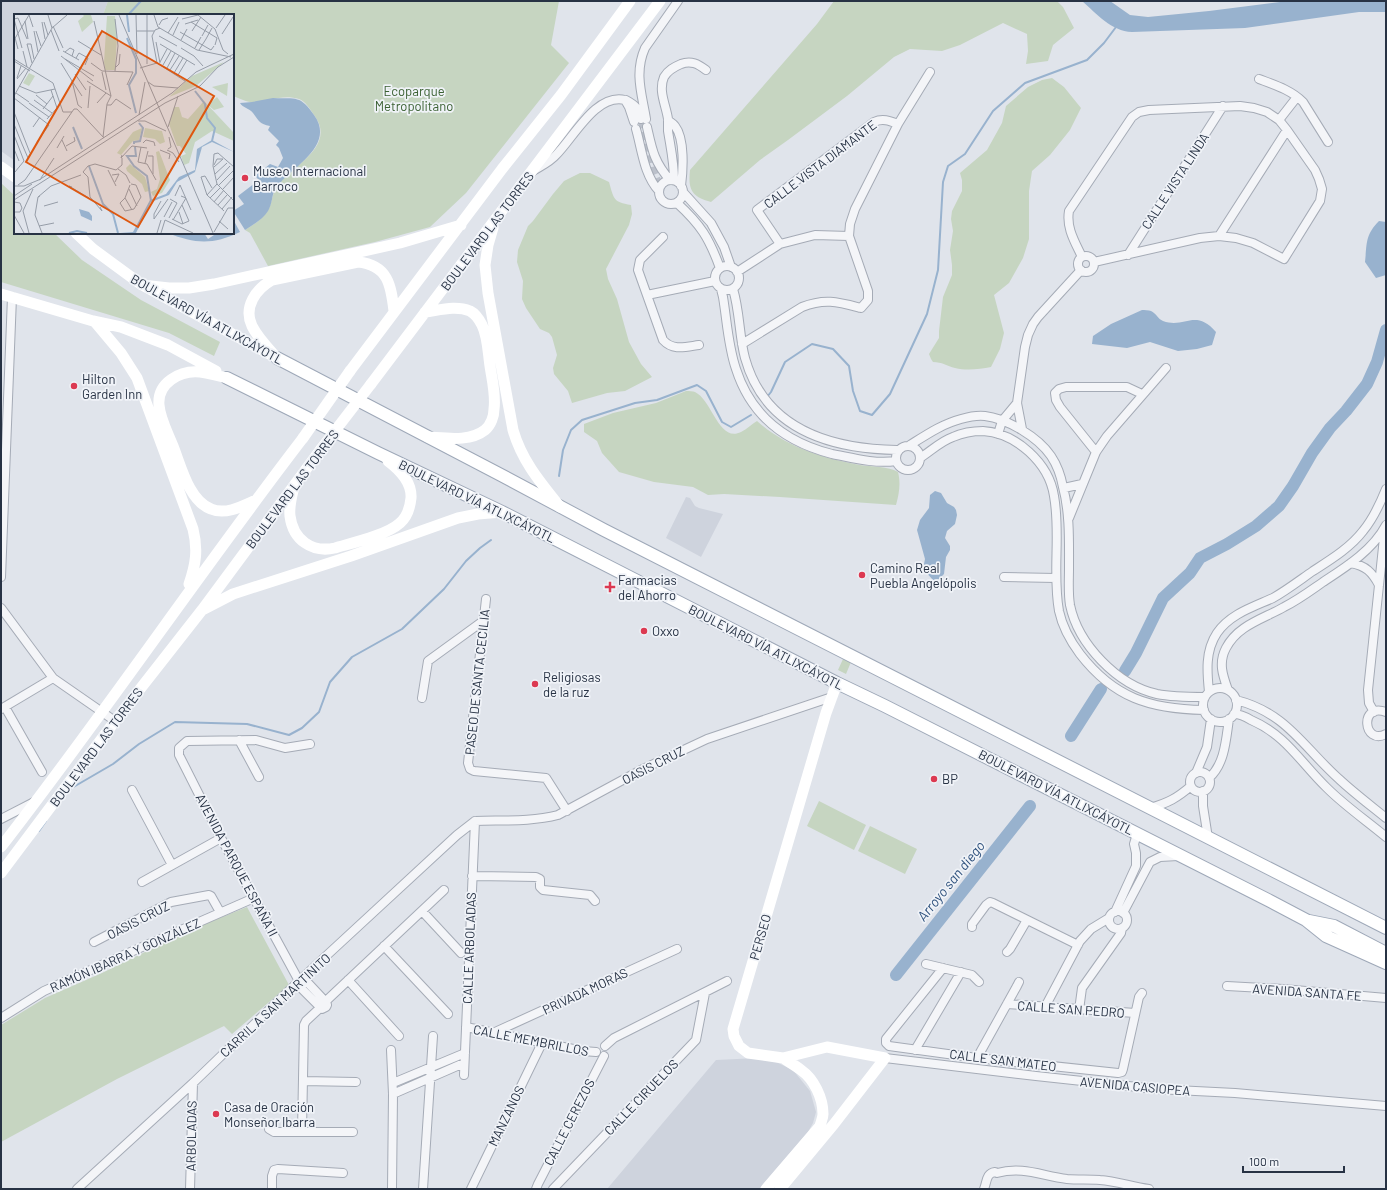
<svg xmlns="http://www.w3.org/2000/svg" width="1387" height="1190" font-family="Barlow,sans-serif">
  <style>
    .built { fill: #ced3dd }
    .green { fill: #c6d5c1 }
    .water { fill: #98b2ce }
    .lines { fill: none; stroke-linecap: round; stroke-linejoin: round }
    .stream { stroke: #98b2ce; stroke-width: 2 }
    .river { stroke: #98b2ce; stroke-width: 12 }
    .street-tunnel { stroke: #bbc0ca; stroke-width: 8; stroke-dasharray: 8 4; stroke-linecap: butt }
    .street-casing { stroke: #a5abb6; stroke-width: 10 }
    .primary-casing { stroke: #9ea8b8; stroke-width: 14 }
    .street { stroke: #f4f5f8; stroke-width: 8 }
    .secondary { stroke: #fff; stroke-width: 11 }
    .primary { stroke: #fff; stroke-width: 12 }
    .secondary-bridge { stroke: #fff; stroke-width: 11 }
    .poi-dot { fill: #dc3951; stroke: #f0f3f8; stroke-width: 1.5 }
    .labels { text-anchor: middle; stroke-width: 3.5; stroke-linejoin: round; paint-order: stroke }
    .park-label { font-size: 13px; fill: #3b6133; stroke: #f0f3f8 }
    .street-label { font-size: 13px; fill: #273244; stroke: #f0f3f8 }
    .poi-label { font-size: 13px; fill: #273244; stroke: #f0f3f8; text-anchor: start }
    .water-label { font-size: 14px; font-style: italic; fill: #2d507c; stroke: #f0f3f8 }
    .inset-river { fill: none; stroke: #98b2ce; stroke-width: 2 }
    .inset-road { fill: none; stroke: #969da8; stroke-width: 1 }
    .view { fill: #de570f; fill-opacity: 0.15; stroke: #de570f; stroke-width: 2 }
    .inset-edge { fill: none; stroke: #273244; stroke-width: 2 }
  </style>
  <rect width="100%" height="100%" fill="#e0e4eb"/>
  <path class="built" d="M1 1H108L103 15H15V161L1 151Z
    M686 497 690 498 695 506 699 508 723 514 701 557 666 538Z
    M758 1058 776 1062 793 1070 810 1091 816 1112 813 1123 808 1132 759 1189H607L716 1060Z"/>
  <path class="green" d="M108 1H559L551 45 569 63 466 193 430 227 375 242 268 266 250 233 245 230C253 225 263 219 268 210 273 201 271 195 278 185 294 164 337 146 314 115 310 109 305 101 299 99 284 94 268 101 254 102 248 103 239 98 233 96V15H103Z
    M834 1H1057L1063 7 1074 28 1053 45 1048 61 1026 64 1028 51 1027 34 1003 23 960 45 942 51 910 49 894 57 847 96 788 140 760 160 711 202C691 197 688 189 690 170L817 24Z
    M1052 78 1064 87 1081 108 1070 130 1050 155 1032 171 1029 191V239L1023 258 1009 283 994 295 1004 333 1000 349 991 367C980 369 967 371 955 368 947 366 942 362 933 362L931 359 929 354 939 338V331L943 297 952 275V265L950 250 953 231 951 219 952 211 962 191V180L960 173 987 150 1002 123 1006 106 1028 87 1042 80Z
    M580 173H590L609 182C614 199 613 202 631 205L632 214 629 225 606 269 608 279 617 299 629 342 641 364 652 377 625 391 607 393 572 403 568 391 554 374 553 368 557 355 552 337 549 333 540 329 526 308 522 299 523 281 517 262 518 250 528 226 533 221 553 194 564 181Z
    M1 183 15 196V233H54L82 260 141 300 220 342 214 356 169 333 1 282Z
    M686 391C689 391 693 391 695 392 712 400 719 443 741 432 747 429 752 424 757 421 786 447 822 458 860 465 872 467 888 466 898 472 901 484 899 494 896 505L780 497 724 494 708 495 693 487 654 482 619 472 602 453 597 441 584 432V424L613 413 656 403Z
    M843 659 851 662 846 674 838 670Z
    M819 801 866 825 854 850 807 826Z
    M870 826 917 849 905 874 858 851Z
    M247 907 289 985 232 1034 224 1026 117 1079 1 1142V1025L45 998 102 973 190 930Z"/>
  <path class="water" d="M1082 1H1110L1130 15 1148 17 1209 11 1288 1H1386V12H1359L1245 28 1132 32C1111 31 1097 14 1082 1Z
    M273 98C297 99 300 95 314 115 335 144 296 165 280 183 270 193 274 201 268 211 263 219 253 225 245 230L233 211 244 204 238 196 259 180 255 176 270 164 278 167 283 158 279 148 276 145 279 141 268 130 270 126C259 124 259 121 253 113 249 108 243 108 240 103L252 102Z
    M234 221 240 232C213 245 195 244 168 233H204L208 239 217 233H233Z
    M1379 221 1386 222V275L1376 278 1365 262C1367 244 1365 235 1379 221Z
    M1142 310C1144 310 1149 310 1151 311 1156 313 1158 319 1163 321 1185 329 1195 308 1216 332L1212 345 1197 349 1178 351 1150 342 1127 348 1092 344 1093 336 1111 324Z
    M935 491 941 493 947 503 954 507 956 510 957 515 955 524 947 531 945 538 950 546V550L946 557 944 574 939 579 933 580 923 569 925 559 917 530 920 520 929 508 930 495Z"/>
  <g class="lines">
    <path class="stream" d="M128 15 141 1
      M767 397 771 392 785 362 812 344 833 349 849 366 853 391 860 411 872 415 890 394 927 314 938 270 943 182 948 166 965 154 993 111 1025 83 1087 60 1104 43 1116 27
      M559 476 563 450 571 430 582 420 635 403 657 400 697 385 706 391 722 422 731 427 751 415
      M70 789 113 764 139 744 175 722 247 724 289 735 302 728 319 712 330 682 352 657 402 629 444 589 466 561 480 548 491 540
      M39 831 46 821"/>
    <path class="river" d="M1125 671 1136 653 1163 598 1190 573 1200 558 1227 544 1256 526 1279 506 1293 486 1312 453 1330 428 1346 411 1367 384 1377 362 1386 330
      M1071 736 1101 689
      M896 975 1030 806"/>
    <path class="street-tunnel" d="M642 120 653 170 660 188"/>
    <defs>
      <path id="street" d="M1259 79C1275 85 1291 90 1303 102L1328 142
        M626 100C635 105 639 108 641 119
        M646 119C642 94 634 73 645 48L678 1
        M668 120C670 122 673 123 675 126 685 139 683 170 681 186
        M1279 120 1297 97
        M647 127C652 149 654 162 670 180
        M636 129C642 150 644 175 659 191
        M533 171C541 166 550 162 556 155 574 137 596 93 625 100L629 107 634 122
        M659 192a12 12 0 1 1 24 0a12 12 0 1 1-24 0Z
        M674 180C674 162 671 150 668 131 668 127 668 123 668 119 666 105 658 91 664 77 668 70 674 67 681 64 691 60 698 64 706 70
        M683 192 711 223 724 247 731 267
        M677 203C701 225 709 238 720 268
        M1219 236 1287 130
        M663 237 640 260 638 270 663 340C673 351 685 347 699 345
        M780 244 757 210 874 122C883 118 890 121 898 124
        M1128 255 1223 106
        M1078 264a8 8 0 1 1 16 0a8 8 0 1 1-16 0Z
        M1082 257C1075 242 1066 228 1069 211L1132 117 1139 112 1149 110 1240 106 1254 108 1267 112 1279 120 1287 130 1315 170 1319 179 1322 189 1320 201 1284 259 1253 243 1236 238 1219 236 1200 238 1094 262
        M715 278a12 12 0 1 1 24 0a12 12 0 1 1-24 0Z
        M737 272 780 244 815 235 849 236
        M721 289 723 297C727 321 728 346 736 369 751 416 785 442 832 454 853 458 874 464 896 461
        M733 289C740 312 739 336 745 358 765 430 831 449 897 450
        M647 295 715 281
        M742 344 802 307C825 298 838 302 861 308L868 300V291L849 236 850 224 855 209 898 124 930 72
        M1022 429 1017 403 1025 347 1028 335 1033 324 1038 317 1081 270
        M998 434 1002 421 1017 403
        M910 445C926 435 942 424 961 419 968 417 977 415 985 416 1008 419 1038 437 1051 456 1057 465 1061 476 1063 487 1070 513 1069 542 1069 568 1069 580 1068 593 1070 605 1078 644 1117 685 1157 694 1172 697 1189 697 1205 697
        M896 458a12 12 0 1 1 24 0a12 12 0 1 1-24 0Z
        M1096 452 1060 407 1056 400 1055 393 1059 389 1066 387H1127L1142 394
        M920 458C931 451 941 441 953 437 962 433 974 431 983 431 1016 433 1049 463 1054 496 1061 534 1052 573 1059 611 1062 625 1071 642 1080 654 1114 698 1150 709 1204 710
        M1064 488 1082 484
        M1069 518 1096 452 1107 436 1166 368
        M1351 563C1366 566 1372 572 1379 585
        M1 577 12 297
        M1004 577 1056 578
        M486 599 468 763 470 769 474 771 546 778 567 811
        M1 608 53 678 115 721
        M1203 705a17 17 0 1 1 34 0a17 17 0 1 1-34 0Z
        M1228 690C1223 676 1218 663 1226 648 1238 625 1263 619 1284 607 1298 600 1310 591 1323 582 1346 567 1373 550 1386 525
        M1209 692C1207 672 1205 651 1217 633 1230 614 1253 607 1273 598 1287 590 1300 580 1313 571 1330 560 1350 548 1363 531 1373 519 1380 504 1386 489
        M422 698 428 661 483 621
        M1236 700C1287 713 1303 747 1339 779 1354 793 1370 805 1386 818
        M5 707 42 772
        M1 709 53 678
        M1374 712 1369 703 1368 690 1385 528
        M1386 712C1359 702 1363 746 1386 734
        M1234 714C1240 714 1246 717 1251 720 1286 735 1301 763 1327 788 1345 806 1367 821 1386 837
        M239 740 259 777
        M310 744 285 748 256 740 187 741 179 748V755L221 838 299 981 301 988 318 1005
        M1190 782a10 10 0 1 1 20 0a10 10 0 1 1-20 0Z
        M1196 773 1207 747 1211 719
        M1209 778C1225 764 1226 739 1229 719
        M132 790 172 865
        M1203 791V806L1208 838
        M1150 808C1168 803 1177 798 1191 786
        M1 819 34 802
        M475 821C502 820 531 822 558 815L643 769 707 739 832 697
        M472 876 536 877 540 879V887L543 890 590 895 595 901
        M142 882 221 838
        M422 911 461 953
        M1109 920a9 9 0 1 1 18 0a9 9 0 1 1-18 0Z
        M1115 912 1136 866V853L1134 844 1137 834
        M1123 913 1150 862 1160 857 1178 856
        M972 927V924L986 905 990 902 993 903 1078 945
        M94 942 171 902 209 895 211 896 220 912
        M384 946 448 1014
        M1007 952 1010 949 1027 920
        M926 964 972 975 979 982
        M943 968 886 1039V1043L889 1046 977 1058 1118 1073 1122 1072 1123 1069 1139 997 1142 993
        M348 980 399 1036
        M299 981 308 983 323 999
        M1227 986 1283 989 1386 998
        M326 1001 444 890
        M1007 1004 1135 1013
        M1045 1007 1080 941 1091 929 1109 918
        M1079 1010 1082 988 1121 933 1122 928
        M1 1018 44 991 126 954 254 898
        M466 1027 583 1051 596 1052
        M493 1033 677 949
        M605 1046 614 1038 727 981
        M391 1050 393 1094 392 1189
        M915 1050 961 972
        M885 1058 1036 1076 1156 1089 1235 1093 1386 1106
        M977 1058 1017 986 1019 982
        M464 1075 475 821
        M303 1081 356 1082
        M393 1083 465 1053
        M393 1094 464 1063
        M269 1129 274 1132H353
        M302 1131 304 1025 306 1021 320 1008 322 1009 326 1007 327 1005 326 1001 321 1000
        M77 1189 193 1083 299 981 457 835 475 821
        M190 1189 193 1083
        M272 1189V1176L274 1170 278 1169 343 1173
        M423 1189 433 1036
        M471 1189 542 1043
        M536 1189 538 1184 604 1056
        M553 1189 696 1040 705 993
        M984 1189C987 1182 986 1173 995 1172L997 1173C1023 1166 1042 1176 1067 1179 1078 1180 1089 1179 1100 1180 1117 1181 1132 1187 1149 1189"/>
      <path id="primary" d="M277 358 501 475 604 530 1386 928
        M227 378 378 453 502 512 837 683 885 706 1270 901 1306 920 1326 936 1386 963
        M1309 921 1334 926 1386 953"/>
    </defs>
    <use href="#street" class="street-casing"/>
    <use href="#primary" class="primary-casing"/>
    <use href="#street" class="street"/>
    <path class="secondary" d="M1 167 15 177
      M493 228 488 245 485 265 488 293 513 430C522 461 540 482 560 507
      M76 233 93 249 142 285 273 356
      M142 285 169 288H189L214 284 400 243 461 225
      M1 294 93 321 121 327 168 345 216 371
      M425 312C440 310 456 305 470 311 476 314 479 319 482 325 488 337 488 353 490 366 492 380 496 395 494 409 494 416 491 425 485 430 470 442 446 438 428 437
      M95 322 121 353 137 378 193 529C198 549 196 564 189 584
      M277 358C268 348 258 338 252 326 243 307 256 289 272 280L358 262C388 265 391 285 394 311
      M350 371 502 169 561 95 630 1
      M227 378C218 376 209 373 200 372 180 370 157 383 159 405 160 419 168 433 173 446 181 466 189 501 211 509 225 515 241 507 254 501
      M371 384 660 1
      M293 491C291 499 289 508 290 516 293 540 312 553 335 548 352 543 387 535 400 523 407 517 410 508 411 498 412 482 400 470 388 461
      M204 609 233 594 351 556 458 518 478 514 502 512
      M1 847C105 713 200 572 303 438
      M1 873 115 721 202 610 321 449
      M766 1189 820 1126C821 1122 823 1118 823 1114 823 1098 814 1079 801 1070 796 1066 789 1062 783 1058
      M780 1189 834 1124 885 1058 827 1047 783 1058 748 1053 739 1046 734 1036 733 1029 826 713 837 683"/>
    <use href="#primary" class="primary"/>
    <path class="secondary-bridge" d="M303 438 350 371
      M321 449 371 384"/>
  </g>
  <g class="poi-dot">
    <circle cx="245" cy="178" r="4"/>
    <circle cx="74" cy="386" r="4"/>
    <circle cx="862" cy="575" r="4"/>
    <path d="M608 581h4v4h4v4h-4v4h-4v-4h-4v-4h4z"/>
    <circle cx="644" cy="631" r="4"/>
    <circle cx="535" cy="684" r="4"/>
    <circle cx="934" cy="779" r="4"/>
    <circle cx="216" cy="1114" r="4"/>
  </g>
  <g class="labels">
    <g class="park-label">
      <text x="414" y="96">Ecoparque<tspan x="414" dy="15">Metropolitano</tspan></text>
    </g>
    <g class="street-label">
      <text transform="translate(820 164) rotate(-37)" y="5">CALLE VISTA DIAMANTE</text>
      <text transform="translate(1175 181) rotate(-57)" y="5">CALLE VISTA LINDA</text>
      <text transform="translate(487 231) rotate(-53)" y="5">BOULEVARD LAS TORRES</text>
      <text transform="translate(207 319) rotate(29)" y="5">BOULEVARD VÍA ATLIXCÁYOTL</text>
      <text transform="translate(292 489) rotate(-53)" y="5">BOULEVARD LAS TORRES</text>
      <text transform="translate(477 501) rotate(26)" y="5">BOULEVARD VÍA ATLIXCÁYOTL</text>
      <text transform="translate(766 647) rotate(27)" y="5">BOULEVARD VÍA ATLIXCÁYOTL</text>
      <text transform="translate(477 682) rotate(-84)" y="5">PASEO DE SANTA CECILIA</text>
      <text transform="translate(96 747) rotate(-53)" y="5">BOULEVARD LAS TORRES</text>
      <text transform="translate(653 765) rotate(-27)" y="5">OASIS CRUZ</text>
      <text transform="translate(1056 792) rotate(27)" y="5">BOULEVARD VÍA ATLIXCÁYOTL</text>
      <text transform="translate(237 865) rotate(62)" y="5">AVENIDA PARQUE ESPAÑA II</text>
      <text transform="translate(138 920) rotate(-27)" y="5">OASIS CRUZ</text>
      <text transform="translate(760 937) rotate(-74)" y="5">PERSEO</text>
      <text transform="translate(469 948) rotate(-88)" y="5">CALLE ARBOLADAS</text>
      <text transform="translate(125 955) rotate(-24)" y="5">RAMÓN IBARRA Y GONZÁLEZ</text>
      <text transform="translate(585 991) rotate(-25)" y="5">PRIVADA MORAS</text>
      <text transform="translate(1307 992) rotate(4)" y="5">AVENIDA SANTA FE</text>
      <text transform="translate(275 1005) rotate(-43)" y="5">CARRIL A SAN MARTINITO</text>
      <text transform="translate(1071 1009) rotate(4)" y="5">CALLE SAN PEDRO</text>
      <text transform="translate(531 1040) rotate(11)" y="5">CALLE MEMBRILLOS</text>
      <text transform="translate(1003 1060) rotate(7)" y="5">CALLE SAN MATEO</text>
      <text transform="translate(1135 1086) rotate(5)" y="5">AVENIDA CASIOPEA</text>
      <text transform="translate(641 1097) rotate(-46)" y="5">CALLE CIRUELOS</text>
      <text transform="translate(506 1116) rotate(-64)" y="5">MANZANOS</text>
      <text transform="translate(569 1122) rotate(-63)" y="5">CALLE CEREZOS</text>
      <text transform="translate(191 1136) rotate(-89)" y="5">ARBOLADAS</text>
    </g>
    <g class="poi-label">
      <text x="253" y="176">Museo Internacional<tspan x="253" dy="15">Barroco</tspan></text>
      <text x="82" y="384">Hilton<tspan x="82" dy="15">Garden Inn</tspan></text>
      <text x="870" y="573">Camino Real<tspan x="870" dy="15">Puebla Angelópolis</tspan></text>
      <text x="618" y="585">Farmacias<tspan x="618" dy="15">del Ahorro</tspan></text>
      <text x="652" y="636">Oxxo</text>
      <text x="543" y="682">Religiosas<tspan x="543" dy="15">de la ruz</tspan></text>
      <text x="942" y="784">BP</text>
      <text x="224" y="1112">Casa de Oración<tspan x="224" dy="15">Monseñor Ibarra</tspan></text>
    </g>
    <g class="water-label">
      <text transform="translate(951 881) rotate(-51)" y="5">Arroyo san diego</text>
    </g>
  </g>
  <g transform="translate(14 14)">
    <rect width="220" height="220" fill="#e0e4eb"/>
    <path d="M69 1H77L79 8 68 18 64 7 70 2ZM93 2H101L103 24 101 56H91L90 48ZM210 48 182 72 155 83 178 62ZM15 59 21 62 15 72 9 69ZM214 69 213 82 198 73ZM203 83 210 93 200 96 194 91ZM190 87 220 119V127L198 117 181 128 175 149 170 151 167 142 172 140 166 132H163L155 110 160 93H165L168 103 174 105ZM128 114 125 126 119 127 107 141 103 139 119 118ZM131 114 148 117 151 128 146 130 141 125 129 123ZM145 137 156 166 148 179 139 182 137 178 143 175 146 165 142 138ZM116 150 131 163 135 177 131 178 128 170 113 157 112 154Z" fill="#c6d5c1"/>
    <path d="M198 126 220 138 198 128 188 133 181 158 163 168 155 181 137 188 122 219H106L119 218 136 186 152 180 165 163 181 156 183 135ZM65 195 75 198 78 202V207L67 202Z" fill="#98b2ce"/>
    <path class="inset-river" d="M113 1 115 18M113 24 122 45V59L115 71 122 99M181 77 191 90 193 104 201 114 198 127M59 113 68 135M120 130V128L126 127 129 114 125 109M121 133 122 142H113L120 152 133 162 137 187M75 152 89 190 99 200 104 219M55 219 63 217 73 219"/>
    <path class="inset-road" d="M15 1 19 13M34 1 38 14M105 1 199 219M122 1 123 40M133 1V50M140 1 144 13 183 36 217 43M184 1 201 15 209 36 214 40M0 5 8 34M0 5 4 4 13 25M101 5 104 32 101 57M168 5 184 1M11 7 14 25M80 7 97 82M28 8 31 25M30 8 34 21M177 8 203 24 201 31M171 10 184 6M145 11 148 6 154 4M39 12 49 34M202 14 211 1M37 16 45 37M20 17 24 38M22 17 27 32M123 17H140M178 17 187 3M166 18 197 36 200 32M154 19 164 3M0 20 4 35M208 20 219 3M159 21 165 8M145 22 163 32M188 22 194 11M192 25 198 14M0 26 15 1M167 26 173 15M64 27 87 41M142 28 146 49M146 30 181 51M167 34 180 42 189 52M181 34 187 23M185 36 192 25M9 37 13 53M49 37 65 46M51 38 56 34 60 36 58 42M47 42 79 67M62 44 65 39 74 44 71 51M0 45 39 69 49 98H58M51 45 80 62M0 47 16 57M146 48 153 35M18 49 13 30H17L20 45M47 49 58 67 64 91 68 94M77 49 88 57M143 49 138 22 141 16 146 14M143 49 171 67M149 51 157 37M102 53 105 50 106 40M126 54 143 49M153 54 161 39M156 56 165 42M88 57 119 58 113 71M88 58 92 76M160 59 169 44M61 60 72 76M164 61 173 46M3 64 7 52M3 65 12 54M58 67 68 82M73 67 97 82M134 68 140 72 164 74M5 72 22 79 41 75M2 79 15 88M22 81 33 90M0 82 38 14 53 1M0 84 35 111M20 86 38 99M15 89 35 103M83 89 92 79M93 91H97L102 85 117 95M74 94 76 72M29 95 39 82M0 98 16 139M125 101 131 68M33 105 43 94 37 76M124 107H131L152 117M0 110 8 130M19 113 26 103M154 113 164 82M0 121 10 147 1 158M89 123 93 90 97 82M48 126 53 137M23 128 35 111M129 129 132 126 140 128 141 132M8 130 14 144M52 132 61 127 60 123M127 133 124 148 133 150 142 166M43 134 50 122M0 135 5 147M154 135 157 133 155 123M146 136 156 140 155 145M153 136 159 139 165 148M108 141 107 144 118 132 133 134M134 142H139V160M131 149 134 137M200 151 203 145H209M200 153 209 145M220 153 204 139 200 140 199 152 203 170 220 187M104 155 112 161 116 169M94 156 102 172M69 158 74 163 76 183 88 197 86 193M69 158 74 152 81 150 102 156 108 151V144M201 160 213 149M98 161 105 160 101 168M27 164 40 144M25 166 158 79 182 58 220 40M203 166 216 152M4 171 11 166 60 95H63L90 124M116 171 111 184 106 189 111 197 120 195 127 183 122 171 117 170M166 171 177 196M205 171 220 156M0 172H10L27 165M58 173 55 172 75 184M198 174 191 162 187 163 193 181 210 197M115 175 123 192M209 175 220 163M193 181 203 170M0 182 18 170M26 182 24 183 37 172 67 161M161 182 166 171M24 183 21 201 28 219M111 184 118 196M196 184 206 174M0 186 151 89 186 72 204 53 220 43M0 188 6 189 8 194 6 198H0M200 188 210 176M204 191 213 181M30 192 44 188M208 195 218 183M165 198 169 210M0 201 10 219M150 203 158 188M155 204 163 189 156 185M140 205 154 185M140 205V200L147 187M158 205 168 210 175 207 168 191M159 206 172 184 167 182M205 207 214 215M25 212 40 209M200 218 214 194H220M15 219 9 197 19 175M143 219 147 206M147 219 151 206 179 219"/>
    <path class="view" d="M88 17 200 82 124 213 12 148Z"/>
    <rect width="220" height="220" class="inset-edge"/>
  </g>
  <rect width="1387" height="1190" fill="none" stroke="#273244" stroke-width="4"/>
  <path d="M1243 1166v6h101v-6" fill="none" stroke="#273244" stroke-width="2"/>
  <text x="1249" y="1166" font-size="12" fill="#273244" stroke="#f0f3f8" stroke-width="3" paint-order="stroke">100 m</text>
</svg>
